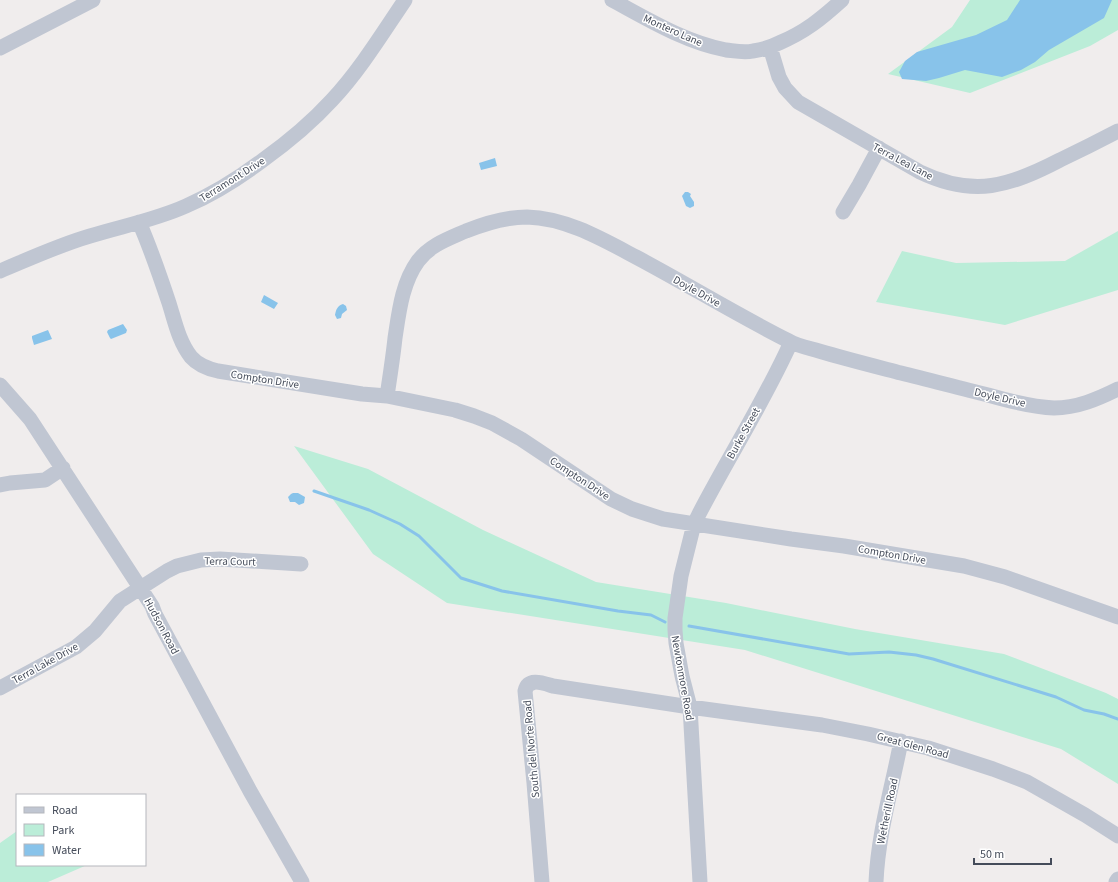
<svg xmlns="http://www.w3.org/2000/svg" width="1118" height="882" font-family="'Source Sans 3',sans-serif">
  <style>
    .green { fill: #bbedd8 }
    .water { fill: #88c3ea }
    .lines { fill: none; stroke-linecap: round; stroke-linejoin: round }
    .stream { stroke: #88c3ea; stroke-width: 3 }
    .minor { stroke: #c0c6d2; stroke-width: 15 }
    .labels { text-anchor: middle; stroke-width: 3; stroke-linejoin: round; paint-order: stroke }
    .street-label { font-size: 11px; fill: #454c5a; stroke: #fff }
  </style>
  <rect width="100%" height="100%" fill="#f0eded"/>
  <path class="green" d="M970 0H1118V30L1090 46 970 93 888 74 952 27Z
    M1118 231V290L1005 325 876 302 902 251 956 263 1065 261Z
    M294 446 368 469 483 530 596 582 726 603 855 629 1004 654 1106 693 1118 699V784L1061 749 745 650 447 603 373 554Z
    M17 831V865H87L48 882H0V843Z"/>
  <path class="water" d="M1020 0H1112L1104 18 1049 50 1035 62 1021 70 1002 77 965 70 939 78 926 81 902 79 899 72 905 61 917 52 976 35 1007 20Z
    M495 158 497 166 481 170 479 163Z
    M685 192H688L691 194 690 196 694 202V206L690 208 686 206 682 196Z
    M264 295 278 303 274 309 261 302Z
    M343 304 346 306 347 310 342 314 341 318 337 319 335 315C336 310 337 306 343 304Z
    M123 324 127 330 126 333 111 339 110 338 107 332 108 330Z
    M48 330 52 339 34 345 32 338V336Z
    M293 493H298L305 497 304 503 299 505 295 502H290L288 497 291 494Z"/>
  <g class="lines">
    <path class="stream" d="M314 491 369 510 400 524 419 536 461 578 502 591 618 611 651 615 665 622
      M689 626 849 654 889 652 916 655 933 659 1056 697 1084 710 1104 714 1118 719"/>
    <path class="minor" d="M612 0C649 20 685 42 726 50 735 51 744 53 753 51 762 50 771 47 779 43 805 32 821 19 842 0
      M770 47 779 77 785 88 798 102 920 172C974 198 1010 186 1060 160 1079 151 1099 141 1118 131
      M0 48 93 0
      M843 212 859 185 879 148
      M139 222C151 249 160 276 169 303 175 322 179 342 191 357 198 365 209 369 218 371L362 394 387 396 455 410 474 416 492 423 521 439 611 499 632 509 663 519 791 539 844 546 964 566 1005 577 1118 617
      M0 271C29 259 59 245 90 236 122 226 155 220 186 206 214 194 239 178 263 160 288 142 311 123 332 100 360 70 382 34 405 0
      M0 385 30 419 152 606 155 614 250 791 302 882
      M387 396C390 376 393 357 395 338 399 312 402 283 418 261 430 245 448 239 466 231 486 223 506 217 527 217 566 218 602 239 636 257 687 284 737 315 789 341 798 346 809 348 819 351 846 359 874 366 901 373 930 380 959 388 988 395 1009 401 1032 407 1054 408 1077 408 1098 399 1118 389
      M0 485 10 483 45 480 63 468
      M0 688 76 647 95 631 120 601 167 571 177 566 201 560 220 559 301 564
      M542 882 534 783 525 691C528 677 543 683 553 686L690 707 822 725 868 734 928 748 993 769 1027 782 1085 815 1118 836
      M700 882 690 707 682 676 676 643 675 630V618L681 576 694 524 699 514C729 456 764 402 791 342
      M876 882C878 834 892 788 901 741
      M1116 882 1118 879"/>
  </g>
  <g class="labels">
    <g class="street-label">
      <text transform="translate(673 30) rotate(24)" y="4">Montero Lane</text>
      <text transform="translate(903 161) rotate(28)" y="4">Terra Lea Lane</text>
      <text transform="translate(232 179) rotate(-32)" y="4">Terramont Drive</text>
      <text transform="translate(697 291) rotate(29)" y="4">Doyle Drive</text>
      <text transform="translate(265 379) rotate(9)" y="4">Compton Drive</text>
      <text transform="translate(1000 397) rotate(13)" y="4">Doyle Drive</text>
      <text transform="translate(743 433) rotate(-61)" y="4">Burke Street</text>
      <text transform="translate(580 478) rotate(33)" y="4">Compton Drive</text>
      <text transform="translate(892 554) rotate(10)" y="4">Compton Drive</text>
      <text transform="translate(230 561) rotate(1)" y="4">Terra Court</text>
      <text transform="translate(162 626) rotate(62)" y="4">Hudson Road</text>
      <text transform="translate(45 663) rotate(-29)" y="4">Terra Lake Drive</text>
      <text transform="translate(683 678) rotate(80)" y="4">Newtonmore Road</text>
      <text transform="translate(913 745) rotate(15)" y="4">Great Glen Road</text>
      <text transform="translate(531 749) rotate(-95)" y="4">South del Norte Road</text>
      <text transform="translate(887 811) rotate(-78)" y="4">Wetherill Road</text>
    </g>
  </g>
  <rect x="16" y="794" width="130" height="72" fill="#ffffff" stroke="#b5b7bd"/>
  <rect x="24" y="807" width="20" height="6" fill="#c0c6d2" stroke="#b5b7bd"/>
  <text x="52" y="814" font-size="12" fill="#454c5a">Road</text>
  <rect x="24" y="824" width="20" height="12" fill="#bbedd8" stroke="#b5b7bd"/>
  <text x="52" y="834" font-size="12" fill="#454c5a">Park</text>
  <rect x="24" y="844" width="20" height="12" fill="#88c3ea" stroke="#b5b7bd"/>
  <text x="52" y="854" font-size="12" fill="#454c5a">Water</text>
  <path d="M974 858v6h77v-6" fill="none" stroke="#454c5a" stroke-width="2"/>
  <text x="980" y="858" font-size="12" fill="#454c5a" stroke="#ffffff" stroke-width="3" paint-order="stroke">50 m</text>
</svg>
